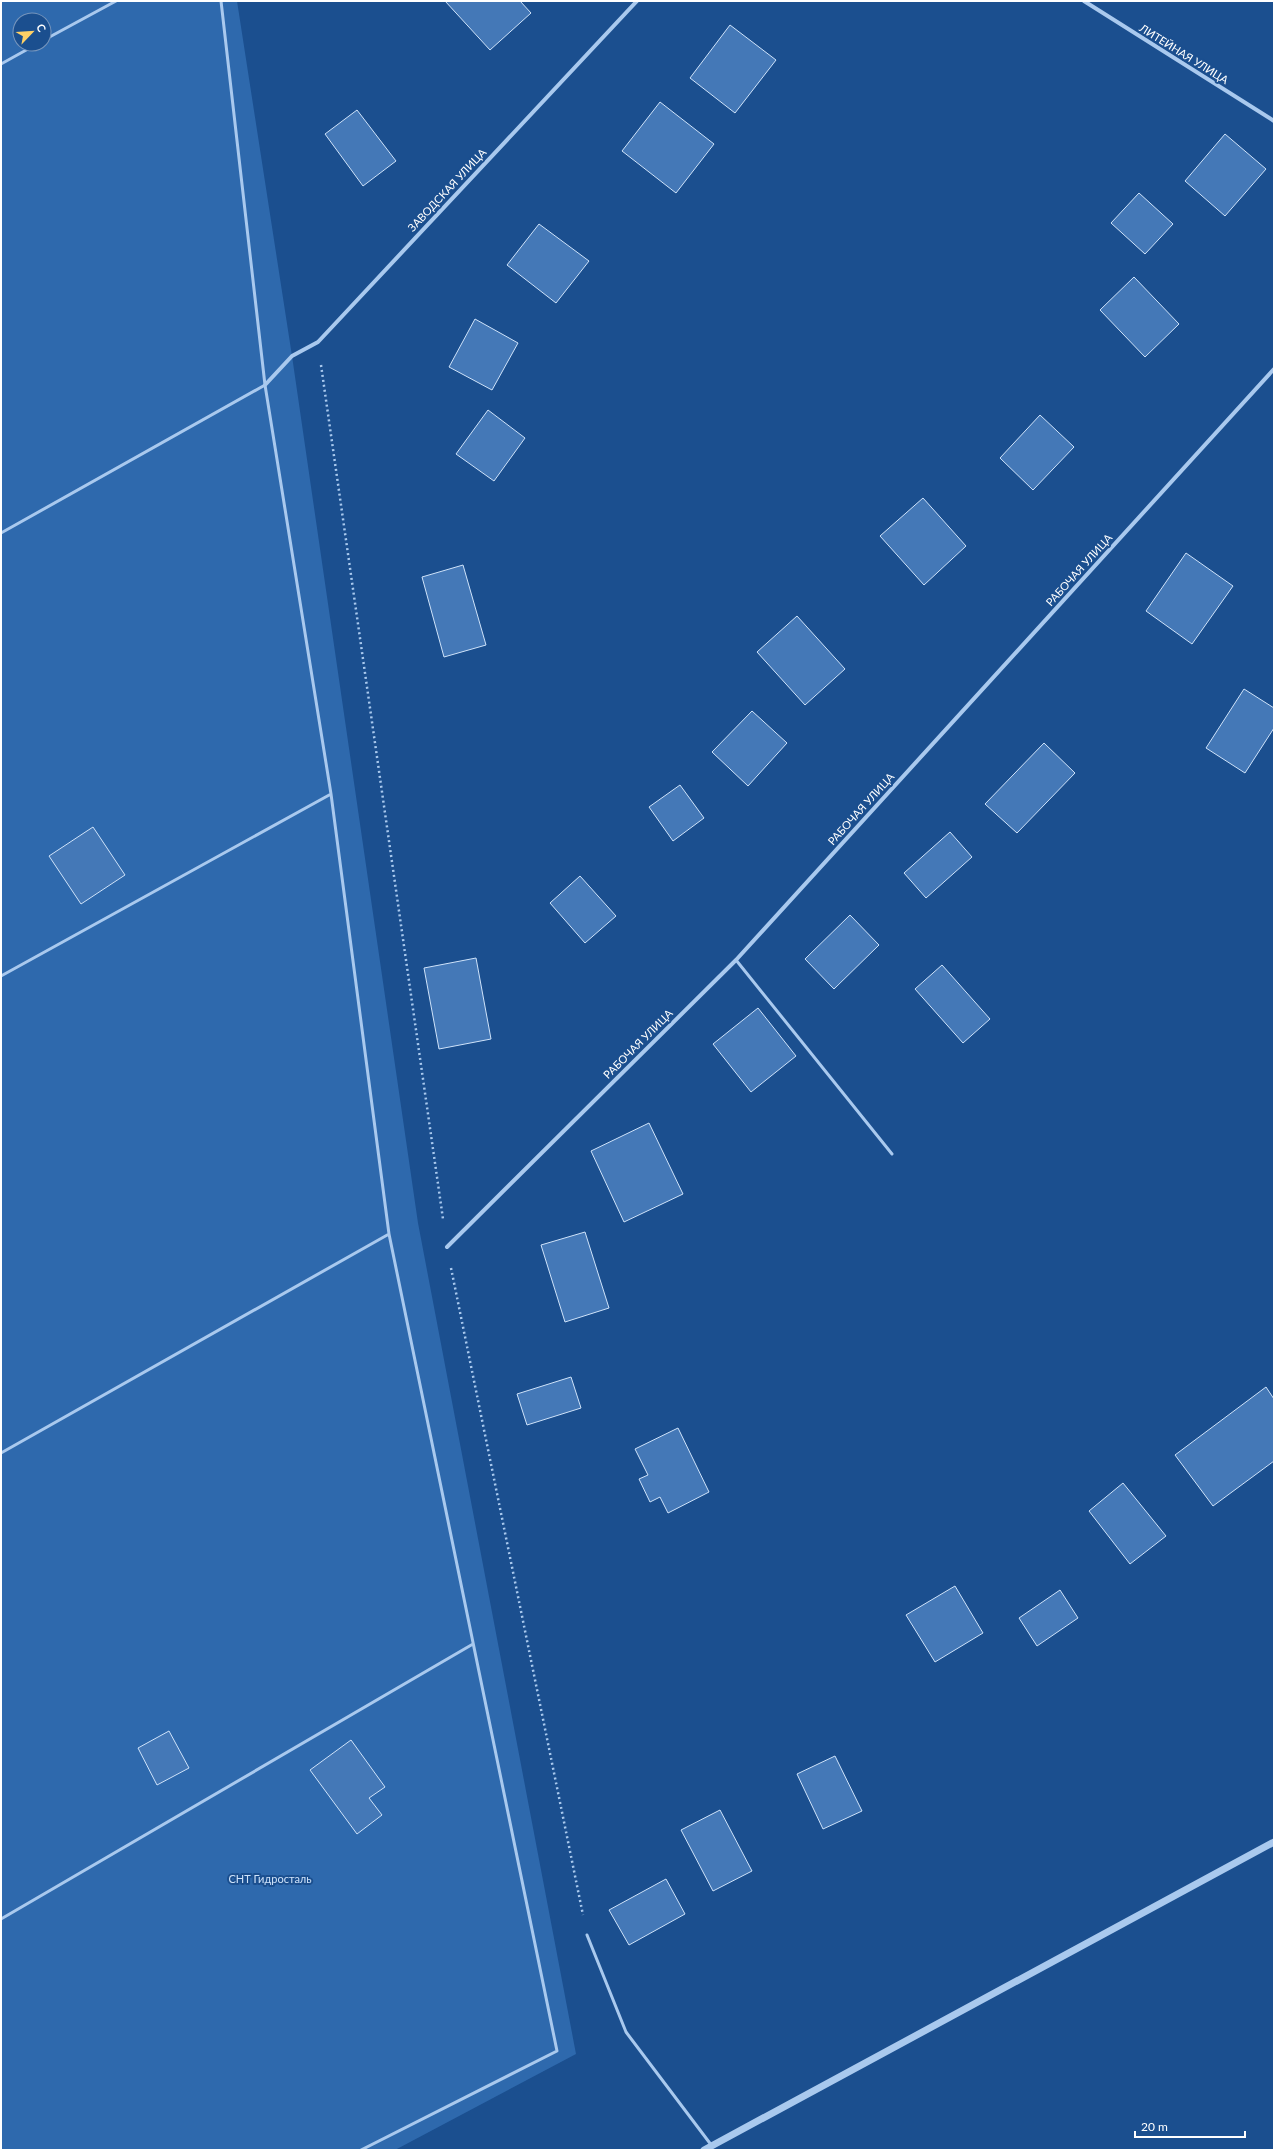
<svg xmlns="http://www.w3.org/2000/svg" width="1275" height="2151" font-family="Lato,sans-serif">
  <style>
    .green { fill: #2e69ad; fill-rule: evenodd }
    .building { fill: #4478b7; stroke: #cfe3fa }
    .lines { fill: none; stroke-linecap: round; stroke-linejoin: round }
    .path { stroke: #a9c9ee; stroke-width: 2.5; stroke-dasharray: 2 3; stroke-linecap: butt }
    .service { stroke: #a9c9ee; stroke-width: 3 }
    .minor { stroke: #a9c9ee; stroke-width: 4 }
    .tertiary { stroke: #a9c9ee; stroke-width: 7 }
    .labels { text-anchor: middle; stroke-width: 4; stroke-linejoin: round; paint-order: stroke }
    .street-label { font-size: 11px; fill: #fff; stroke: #1b4f8f }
    .park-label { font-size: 11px; fill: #cfe3fa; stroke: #1b4f8f }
  </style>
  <rect width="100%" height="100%" fill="#1b4f8f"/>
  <path class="green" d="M1 1H237L292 356 418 1223 576 2054 395 2150H1ZM20 20H44V44H20Z"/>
  <path class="building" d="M445 1H520L531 13 490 50Z
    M730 25 776 60 735 113 690 78Z
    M660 102 714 144 676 193 622 151Z
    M357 110 396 161 363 186 325 134Z
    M1225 134 1266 169 1225 216 1185 181Z
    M1139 193 1173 224 1145 254 1111 223Z
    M539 224 589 261 556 303 507 265Z
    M1134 277 1179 324 1145 357 1100 310Z
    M475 319 518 343 492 390 449 367Z
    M488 410 525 438 494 481 456 454Z
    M1040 415 1074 447 1033 490 1000 458Z
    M923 498 966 546 924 585 880 536Z
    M1186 553 1233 586 1192 644 1146 611Z
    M463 565 486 645 444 657 422 577Z
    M797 616 845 669 805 705 757 652Z
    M1244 689 1274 708V728L1245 773 1206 748Z
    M752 711 787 743 748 786 712 752Z
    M1044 743 1075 773 1017 833 985 804Z
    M680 785 704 818 673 841 649 807Z
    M93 827 125 875 81 904 49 856Z
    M950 832 972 857 926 898 904 873Z
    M580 876 616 916 585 943 550 903Z
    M850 915 879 945 834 989 805 959Z
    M476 958 491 1039 439 1049 424 968Z
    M942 965 990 1019 963 1043 915 989Z
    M758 1008 796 1056 751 1092 713 1044Z
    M649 1123 683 1194 624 1222 591 1151Z
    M585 1232 609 1308 565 1322 541 1245Z
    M571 1377 581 1408 527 1425 517 1394Z
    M1266 1387 1274 1399V1461L1213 1506 1175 1455Z
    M678 1428 709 1492 668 1513 660 1497 650 1502 639 1479 648 1475 635 1449Z
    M1123 1483 1166 1536 1130 1564 1089 1511Z
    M955 1586 983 1633 935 1662 906 1615Z
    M1060 1590 1078 1618 1037 1646 1019 1618Z
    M169 1731 189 1768 157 1785 138 1748Z
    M351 1740 385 1787 369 1798 382 1815 357 1834 310 1770Z
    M835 1756 862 1811 823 1829 797 1774Z
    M720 1810 752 1871 713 1891 681 1830Z
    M666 1879 685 1914 629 1945 609 1910Z"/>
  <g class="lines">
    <path class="path" d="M321 365 443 1219
      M451 1268 583 1915"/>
    <path class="service" d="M44 40 116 1
      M1 64 37 44
      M1 533 265 385
      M736 960 892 1154
      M1 976 331 794 265 385 221 1
      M1 1453 389 1234 331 794
      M1 1919 473 1644
      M587 1935 626 2032 712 2146
      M361 2150 557 2051 389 1234"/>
    <path class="minor" d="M1084 1 1274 121
      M265 385 292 356 318 342 637 1
      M447 1247 736 960 1274 369"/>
    <path class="tertiary" d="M704 2150 1274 1842"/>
  </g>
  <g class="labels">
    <g class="street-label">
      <text transform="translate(1184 54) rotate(32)" y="4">ЛИТЕЙНАЯ УЛИЦА</text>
      <text transform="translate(447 190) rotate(-47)" y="4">ЗАВОДСКАЯ УЛИЦА</text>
      <text transform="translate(1079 570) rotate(-48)" y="4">РАБОЧАЯ УЛИЦА</text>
      <text transform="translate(861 809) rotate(-48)" y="4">РАБОЧАЯ УЛИЦА</text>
      <text transform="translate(638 1044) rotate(-45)" y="4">РАБОЧАЯ УЛИЦА</text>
    </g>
    <g class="park-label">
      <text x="270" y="1883">СНТ Гидросталь</text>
    </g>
  </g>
  <rect width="1275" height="2151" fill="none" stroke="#ffffff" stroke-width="4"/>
  <g transform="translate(32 32) rotate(65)"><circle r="19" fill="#1b4f8f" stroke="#7695bc"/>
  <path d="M0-3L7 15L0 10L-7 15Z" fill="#ffd166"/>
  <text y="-6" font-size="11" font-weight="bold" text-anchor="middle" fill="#ffffff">С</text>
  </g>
  <path d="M1135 2131v6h110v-6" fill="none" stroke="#ffffff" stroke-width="2"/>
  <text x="1141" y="2131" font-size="12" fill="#ffffff" stroke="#1b4f8f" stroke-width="3" paint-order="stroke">20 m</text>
</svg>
